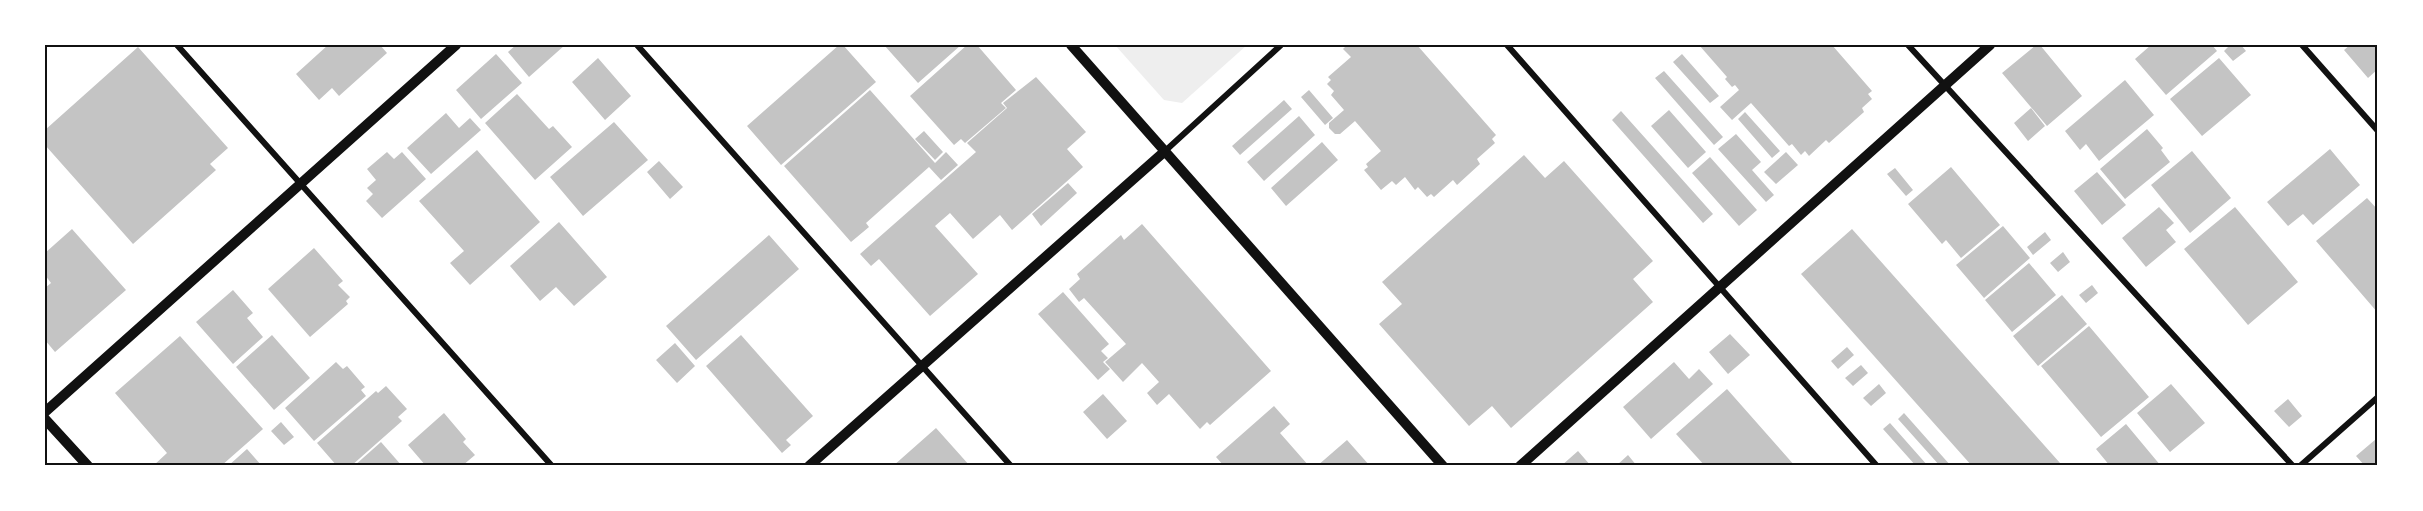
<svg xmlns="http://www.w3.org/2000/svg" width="2423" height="511" font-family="'Fira Sans Condensed',sans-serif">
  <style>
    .green { fill: #eee }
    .building { fill: #c4c4c4 }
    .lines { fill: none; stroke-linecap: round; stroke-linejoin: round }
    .minor { stroke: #111; stroke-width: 6 }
    .tertiary { stroke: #111; stroke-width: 10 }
    .neatline { fill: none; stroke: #111; stroke-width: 2 }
  </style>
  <rect width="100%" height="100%" fill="#fff"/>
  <path class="green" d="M1115 45H1247L1182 103 1164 100Z"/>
  <path class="building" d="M328 45H380L387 53 339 96 332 88 319 100 296 74Z
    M516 45H565L529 77 508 52Z
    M839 45H843L876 82 781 165 747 126Z
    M884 45H961L918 83Z
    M967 45H977L1016 90 1001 103 1006 108 965 143 961 139 954 145 910 96Z
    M1347 45H1417L1496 135 1492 139 1495 143 1477 159 1480 164 1457 185 1453 180 1434 197 1431 194 1427 197 1418 187 1415 190 1405 177 1396 185 1392 181 1381 190 1364 170 1368 167 1366 164 1381 151 1355 121 1340 134H1335L1329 128V123L1344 110 1331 95 1334 91 1327 84 1331 80 1328 77 1351 57 1343 49Z
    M1699 45H1832L1872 91 1868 94 1872 99 1862 108 1864 112 1829 143 1826 140 1809 156 1805 151 1801 155 1792 144 1789 146 1751 103 1732 120 1720 107 1739 90 1735 85 1732 87 1725 79 1727 77Z
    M2036 45H2040L2082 96 2047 126 2002 73Z
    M2151 45H2212L2217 51 2166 95 2135 59Z
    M2230 45H2241L2246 51 2233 61 2224 51Z
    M2350 45H2378V69L2368 78 2344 50Z
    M138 47 228 148 210 164 216 170 133 244 45 145V130Z
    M496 54 522 83 481 119 456 90Z
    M1682 54 1719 96 1710 103 1673 62Z
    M598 58 631 96 605 120 572 82Z
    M2219 58 2251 95 2202 136 2170 99Z
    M1664 71 1723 137 1714 145 1655 78Z
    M1036 77 1086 132 1067 149 1083 167 1012 230 1000 215 973 239 950 213 935 226 978 274 930 316 879 259 871 266 860 254 976 152 967 143 1007 108 1003 103Z
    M2125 80 2154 115 2099 161 2086 144 2080 150 2065 131Z
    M870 90 935 163 946 152 958 165 941 180 929 167 866 223 869 227 851 242 784 166Z
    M1309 90 1333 118 1325 125 1301 97Z
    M517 94 549 129 553 126 572 147 535 180 485 123Z
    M1284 100 1292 109 1240 155 1232 146Z
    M2031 108 2045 126 2028 141 2014 123Z
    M1669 110 1706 152 1688 168 1651 126Z
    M1621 111 1713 214 1703 223 1612 120Z
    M1745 112 1780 151 1772 158 1738 119Z
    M446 113 459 128 470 118 481 130 431 174 407 148Z
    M1299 116 1315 135 1264 181 1247 162Z
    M614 122 648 160 583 216 550 177Z
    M2147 129 2163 148 2161 150 2170 162 2125 199 2100 169Z
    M924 131 943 152 935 160 915 139Z
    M1736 134 1761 162 1752 170 1774 195 1766 202 1718 149Z
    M1322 142 1338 160 1286 206 1271 188Z
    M2330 149 2360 185 2313 225 2303 214 2288 226 2267 202Z
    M477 150 540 222 470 285 450 263 464 251 419 201Z
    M2192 151 2231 198 2190 233 2151 185Z
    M387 152 394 159 402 152 426 179 382 218 366 201 373 194 367 188 376 180 367 169Z
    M1786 152 1798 165 1776 184 1764 172Z
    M1524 155 1545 178 1564 161 1653 261 1633 279 1653 302 1511 428 1492 406 1469 426 1379 324 1402 304 1382 282Z
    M1710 157 1757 210 1739 226 1692 173Z
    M659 161 683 187 670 199 647 172Z
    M1951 167 2000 225 1961 258 1946 240 1942 244 1908 204Z
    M1895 168 1913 190 1906 196 1887 174Z
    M2097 172 2126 205 2102 225 2074 191Z
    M1068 183 1077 193 1041 226 1032 214Z
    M2367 198 2378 210V313L2316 241Z
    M2159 207 2174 223 2166 230 2176 242 2146 267 2122 238Z
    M2235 207 2298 282 2248 325 2184 249Z
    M559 222 607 277 574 306 556 287 540 301 510 266Z
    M1142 224 1271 371 1210 425 1207 422 1200 429 1169 394 1157 405 1147 393 1159 382 1142 363 1123 382 1105 362 1126 344 1084 298 1079 302 1069 289 1080 279 1077 274 1121 235 1124 240Z
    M2003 226 2030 258 1984 298 1956 265Z
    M72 229 126 290 55 352 45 340V288L51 283 45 275V253Z
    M1852 229 2060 463 2056 466H1972L1801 274Z
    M2045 232 2051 240 2033 255 2027 247Z
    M769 235 799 269 696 360 666 326Z
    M314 248 343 281 338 285 350 297 346 301 348 304 310 337 268 289Z
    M2063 252 2070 262 2058 272 2050 263Z
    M2029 263 2056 295 2012 332 1985 300Z
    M2092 285 2098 293 2086 303 2079 295Z
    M233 290 253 313 247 318 263 337 233 364 196 322Z
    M1063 292 1109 344 1101 351 1108 358 1103 362 1110 369 1098 380 1038 314Z
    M2062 295 2087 324 2038 366 2013 336Z
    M2089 326 2149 397 2101 437 2041 366Z
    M1730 334 1750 355 1728 374 1709 352Z
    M272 335 310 378 274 410 236 367Z
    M741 335 813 416 786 440 791 445 782 453 706 366Z
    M180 336 263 429 221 466H153L167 453 115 393Z
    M675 343 695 366 677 383 656 360Z
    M1847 347 1854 355 1838 369 1831 361Z
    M336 362 343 369 347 366 365 387 361 390 366 396 314 441 285 408Z
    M1674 362 1689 379 1699 369 1713 384 1651 439 1623 407Z
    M1861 365 1868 373 1853 386 1845 378Z
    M1879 384 1886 393 1871 406 1863 398Z
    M2171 384 2205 423 2170 452 2137 413Z
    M386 386 407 409 398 417 402 421 351 466H337L317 443 376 391 378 393Z
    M1727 389 1795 466H1705L1676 434Z
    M1103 394 1127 421 1107 439 1083 412Z
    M2288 399 2302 416 2289 427 2274 411Z
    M1274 406 1290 424 1280 433 1309 466H1224L1216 457Z
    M444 413 466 439 463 442 475 455 462 466H426L408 445Z
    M1904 413 1951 466H1940L1898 419Z
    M281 422 294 437 284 445 271 431Z
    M1890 423 1928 466H1916L1883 429Z
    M2126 424 2161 466H2110L2096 449Z
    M936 428 970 466H893Z
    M2376 439 2378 466H2365L2356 456Z
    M1347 440 1370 466H1317Z
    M381 442 402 466H354Z
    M247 449 262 466H228Z
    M1578 451 1591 466H1561Z
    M1628 455 1637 466H1616Z"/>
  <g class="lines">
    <path class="minor" d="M177 45 552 466
      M637 45 1011 466
      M1507 45 1877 466
      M1908 45 2293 466
      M2302 45 2378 131
      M1164 152 1281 45
      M2300 466 2378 397"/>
    <path class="tertiary" d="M1071 45 1443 466
      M45 412 456 45
      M45 419 88 466
      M809 466 1164 152
      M1520 466 1990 45"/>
  </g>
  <rect width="2423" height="511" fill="none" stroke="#ffffff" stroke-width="93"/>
  <rect x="46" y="46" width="2330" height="418" class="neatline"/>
</svg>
